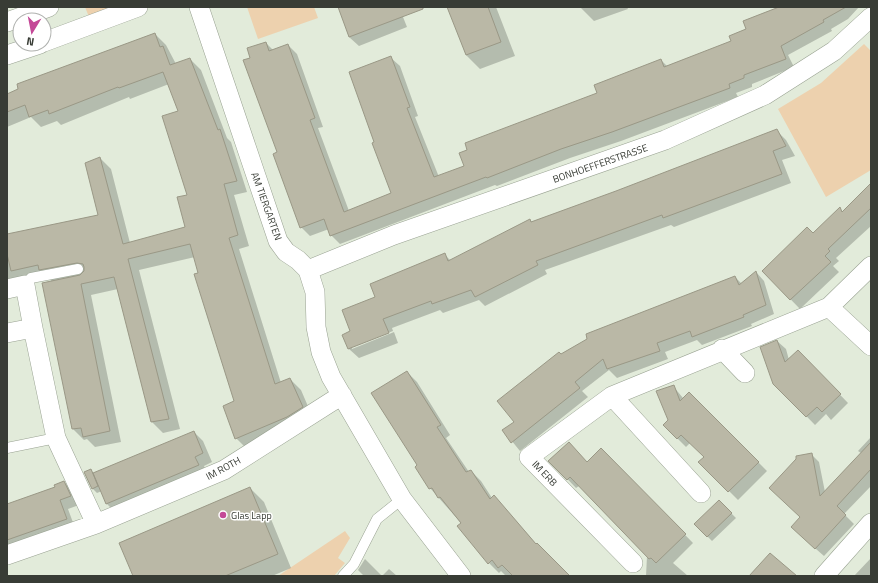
<svg xmlns="http://www.w3.org/2000/svg" width="878" height="583" font-family="'Titillium Web',sans-serif">
  <style>
    .green { fill: #edd1ae }
    .shadow { fill: #0003 }
    .building { fill: #bab8a6; stroke: #9a9886 }
    .lines { fill: none; stroke-linecap: round; stroke-linejoin: round }
    .service-casing { stroke: #99a292; stroke-width: 11 }
    .minor-casing { stroke: #99a292; stroke-width: 20 }
    .service { stroke: #fff; stroke-width: 10 }
    .minor { stroke: #fff; stroke-width: 19 }
    .poi-dot { fill: #c44897; stroke: #fff; stroke-width: 1.5 }
    .labels { text-anchor: middle; stroke-width: 3; stroke-linejoin: round; paint-order: stroke }
    .street-label { font-size: 10px; fill: #383c35; stroke: #fff }
    .poi-label { font-size: 10px; fill: #383c35; stroke: #fff; text-anchor: start }
  </style>
  <rect width="100%" height="100%" fill="#e2ebda"/>
  <path class="green" d="M85 7H114L89 17Z
    M247 7H314L318 18 258 39Z
    M864 44 871 51V170L826 197 778 109 821 83Z
    M345 531 350 538 338 558 345 563 334 576H278Z"/>
  <path class="shadow" d="M339 7H399L407 27 359 46 349 37Z
    M448 7H496L515 56 480 69 466 55Z
    M580 7H627L628 9 594 21Z
    M777 7H859L848 19 831 29 832 31 788 55 794 67 752 84V87L736 93 738 97 621 141 570 158 497 186 495 185 340 244 331 235 329 229 310 236 301 227 252 58 266 43 274 51 288 45 297 54 323 127 318 128 349 211 392 194 375 143 391 58 400 66 418 116 415 117 439 177 465 167 661 60 667 66 732 42 778 9Z
    M155 34 166 45 176 64 190 59 201 70 227 138 231 142 247 192 234 195 249 246 239 249 281 383 290 379 301 390 313 418 247 449 236 438V402L195 257 139 270 180 429 163 433 152 422 118 289 91 295 121 442 95 447 87 439 84 440 73 429 52 282 47 276 7 285V235L99 215 100 158 111 169 130 243 187 228 188 195 180 111 169 84 130 99 129 97 61 125 57 121 41 127 31 117 7 127V95Z
    M777 131 786 140 795 156 782 160 791 183 674 227 671 225 545 270 547 274 485 306 479 300 443 313 440 310 392 328 393 331 352 346V349L394 332 398 343 359 358 349 349 351 332 376 298 445 255 451 261 530 220 532 222 616 192Z
    M871 184V226L836 258 839 261 833 266 839 272 800 309 763 271 813 234 840 209 843 212Z
    M756 272 764 281 774 314 751 324 752 326 702 345 697 340 665 352 668 359 617 378 609 370 582 391 588 397 520 451 503 430 515 422 561 355 735 277 742 284Z
    M777 341 786 349 789 360 798 351 848 403 831 420 826 414 815 425 774 383Z
    M407 372 417 382 450 435 446 438 469 472 471 471 481 481 492 498 494 496 536 544 570 576H506L501 571 499 573 489 563 462 524 430 488 419 466Z
    M673 386 683 398 689 393 767 471 738 500 700 462 705 457 690 443 686 447 664 425 669 421Z
    M194 432 203 441 212 462 204 466 207 474 116 513 107 504 102 491 97 493 92 488 91 470 94 474Z
    M871 437V486L844 514 854 524 824 556 800 535 811 454 819 462 825 492 861 453 858 451Z
    M601 449 693 543 673 563 688 576H646L647 556 579 486 576 488 550 461 587 463Z
    M64 482 73 491 79 505 68 509 75 528 7 552V505L56 488Z
    M250 488 264 502 291 568 272 576H134Z
    M719 501 736 518 712 541 695 524Z
    M871 558V576H854Z
    M365 559 382 576H364L358 570Z
    M389 569 397 576H382Z"/>
  <path class="building" d="M338 7H423V9L349 37Z
    M447 7H488L501 42 466 55Z
    M779 7H846L823 20 824 22 781 46 786 59 744 75V78L729 84 730 88 612 132 561 149 487 178 486 177 330 236 324 219 300 228 273 154 277 152 243 60 250 58 247 48 266 42 269 51 288 44 315 118 310 120 344 212 391 193 372 143 374 142 349 72 391 56 410 107 407 108 434 177 464 166 459 153 467 150 465 143 597 93 594 85 661 59 664 67 731 41 729 36 746 29 743 21Z
    M155 33 160 47 163 46 170 65 190 58 218 130 220 129 237 181 224 184 238 235 229 238 275 384 290 378 303 407 287 417 235 439 223 406 234 401 194 274 198 273 190 244 128 259 169 419 151 422 114 277 81 284 110 431 83 437 81 428 72 429 42 283 80 275 84 271V267L83 264 77 263 39 270 38 265 11 271 7 254V234L98 215 85 163 100 157 123 244 185 227 177 197 187 195 162 116 178 111 163 72 119 88 118 87 49 114 48 110 29 117 25 105 7 112V94L18 89 17 84Z
    M777 129 786 146 773 151 782 174 663 218 662 215 536 261 538 265 475 297 471 290 432 304 431 301 383 319 389 333 348 349 342 335 350 331 342 310 375 297 370 284 445 253 448 261 530 219 531 222 616 191Z
    M871 183V208L828 249 830 251 825 256 831 262 790 300 762 271 807 227 813 233 840 207 842 212Z
    M756 271 766 305 743 315 744 317 692 337 690 331 657 343 660 351 607 369 603 359 575 382 580 388 511 443 502 430 514 422 497 401 559 352 561 354 587 339 586 334 735 276 739 285Z
    M777 340 785 362 798 350 841 394 822 412 817 407 806 417 773 384 760 347Z
    M407 371 441 425 437 427 466 472 471 470 490 499 494 495 536 544 537 543 570 576H513L502 565 498 568 492 560 488 564 457 526 461 523 440 497 438 498 432 488 429 489 415 467 417 465 371 393Z
    M674 385 680 401 689 392 759 462 728 492 698 462 704 457 681 435 677 439 663 425 668 420 656 391Z
    M194 431 203 453 195 457 199 465 106 504 93 473Z
    M569 442 587 462 601 448 686 534 656 563 651 558 649 559 570 477 567 480 548 461Z
    M871 442V469L837 506 846 515 815 549 791 527 800 517 769 488 796 459V456L812 453 820 496Z
    M91 469 98 486 92 489 84 472Z
    M64 481 71 496 60 500 67 519 7 540V504L55 487 54 485Z
    M250 487 278 554 225 576H133L119 543Z
    M719 500 732 513 707 537 694 524Z
    M770 553 797 576H749Z"/>
  <g class="lines">
    <defs>
      <path id="service" d="M25 285 31 278 78 269
        M7 448 56 438
        M343 576 354 564 377 519 402 499"/>
      <path id="minor" d="M199 7 278 241 286 252 298 260 308 270 315 292 316 327 321 352 331 377 402 499 461 576
        M7 22 49 7
        M44 42 138 7
        M7 55 40 44
        M308 270 394 235 665 140 765 95 834 51 871 17
        M7 289 25 285 33 328
        M829 307 871 266
        M7 333 33 328 56 438 96 524
        M722 349 745 373
        M612 396 529 457 633 563
        M701 493 612 396 829 307 871 346
        M7 555 96 524 224 470 342 395
        M824 576 871 523"/>
    </defs>
    <use href="#service" class="service-casing"/>
    <use href="#minor" class="minor-casing"/>
    <use href="#service" class="service"/>
    <use href="#minor" class="minor"/>
  </g>
  <circle class="poi-dot" cx="223" cy="515" r="4"/>
  <g class="labels">
    <g class="street-label">
      <text transform="translate(600 163) rotate(-19)" y="4">BONHOEFFERSTRASSE</text>
      <text transform="translate(267 206) rotate(70)" y="4">AM TIERGARTEN</text>
      <text transform="translate(223 468) rotate(-28)" y="4">IM ROTH</text>
      <text transform="translate(545 473) rotate(46)" y="4">IM ERB</text>
    </g>
    <g class="poi-label">
      <text x="231" y="519">Glas Lapp</text>
    </g>
  </g>
  <rect width="878" height="583" fill="none" stroke="#383c35" stroke-width="16"/>
  <g transform="translate(32 32) rotate(190)"><circle r="19" fill="#ffffff" stroke="#afb1ae"/>
  <path d="M0-3L7 15L0 10L-7 15Z" fill="#c44897"/>
  <text y="-6" font-size="11" font-weight="bold" text-anchor="middle" fill="#383c35">N</text>
  </g>
</svg>
